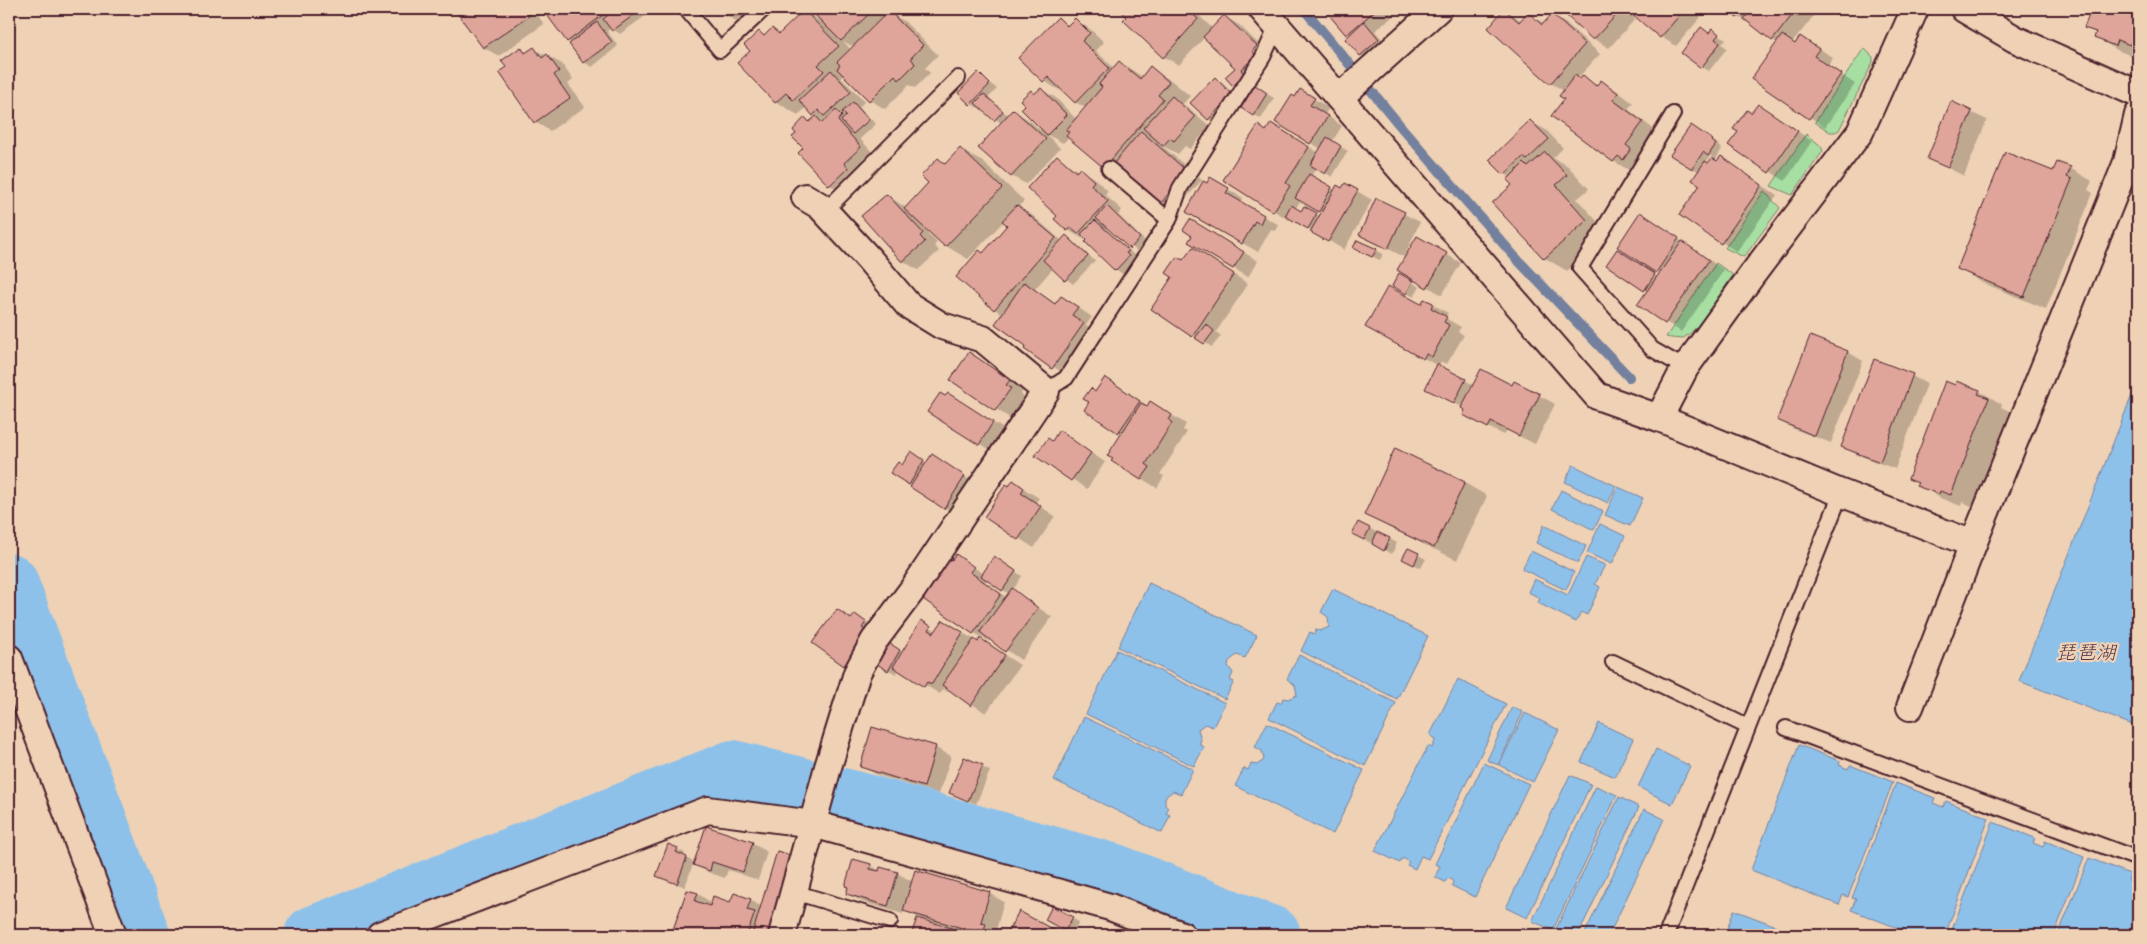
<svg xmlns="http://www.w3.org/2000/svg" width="2147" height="944" font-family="Sriracha,'Klee One',sans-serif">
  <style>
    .green { fill: #a7dfa3; stroke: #787f67 }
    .water { fill: #8ec1ea; stroke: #73809e }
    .shadow { fill: #0003; fill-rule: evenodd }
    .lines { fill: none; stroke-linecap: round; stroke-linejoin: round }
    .stream { stroke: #73809e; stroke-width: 10 }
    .river { stroke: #8ec1ea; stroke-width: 58 }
    .building { fill: #dfa59b; stroke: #4a1f2b }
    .lane-casing { stroke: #4a1f2b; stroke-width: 18 }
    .street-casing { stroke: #4a1f2b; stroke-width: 30 }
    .lane { stroke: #efd2b5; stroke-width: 14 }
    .street { stroke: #efd2b5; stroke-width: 26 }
    .labels { text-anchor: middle; stroke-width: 4.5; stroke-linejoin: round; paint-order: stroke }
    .water-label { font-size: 20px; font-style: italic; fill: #543748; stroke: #efd2b5 }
  </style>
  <rect width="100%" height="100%" fill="#efd2b5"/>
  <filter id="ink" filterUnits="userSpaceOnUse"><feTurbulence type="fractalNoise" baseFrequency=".02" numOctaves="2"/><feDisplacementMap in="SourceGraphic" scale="10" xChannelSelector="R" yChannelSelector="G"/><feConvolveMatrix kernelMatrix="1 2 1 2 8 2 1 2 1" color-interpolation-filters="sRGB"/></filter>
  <g filter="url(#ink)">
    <path class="green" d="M1864 48 1873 57V62L1839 130 1835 132H1830L1815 122Z
      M1806 134 1821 146 1823 151 1792 195 1771 186Z
      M1764 191 1780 208 1744 257 1725 248Z
      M1716 263 1733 275C1722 291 1700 329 1685 337 1679 340 1672 338 1666 337Z"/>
    <path class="water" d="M2138 380V727L2019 681Z
      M1573 465 1616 486 1608 503 1565 482Z
      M1618 487 1643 498 1630 526 1605 515Z
      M1561 490 1603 511 1594 530 1552 509Z
      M1600 524 1625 536 1612 564 1587 553Z
      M1544 525 1586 546 1578 563 1536 543Z
      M1531 551 1574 572 1566 590 1522 569Z
      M1586 557 1605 565 1595 584 1600 587 1587 615 1581 612 1576 622 1538 603 1540 598 1528 592 1534 579 1568 595Z
      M1149 583 1257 635 1245 658 1237 655 1229 661 1228 666 1233 673 1230 680 1234 682 1225 699 1118 647Z
      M1333 589 1428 636 1397 699 1301 651 1310 632 1314 634 1316 630 1320 631 1329 627 1328 617 1321 612Z
      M1117 650 1225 703 1213 727 1205 724 1198 729 1201 740 1199 744 1204 747 1194 766 1086 714Z
      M1299 655 1396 703 1365 766 1269 718 1277 702 1281 703 1283 698 1288 699 1297 695 1295 685 1287 679Z
      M1458 679 1506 704 1428 859 1421 856 1415 869 1407 865 1409 862 1403 858 1400 863 1375 851 1428 746 1432 748 1436 739 1430 735Z
      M1512 707 1523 712 1498 765 1487 760Z
      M1525 713 1559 730 1533 782 1499 765Z
      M1084 717 1193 769 1181 794 1173 791 1165 797V805L1168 808 1166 813 1170 815 1162 833 1054 780Z
      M1267 723 1364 770 1333 834 1235 786 1244 768 1248 770 1251 764 1257 765 1264 760 1262 751 1255 747Z
      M1599 723 1633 739 1615 777 1581 762Z
      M1799 745 1840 761 1839 765 1848 769 1850 765 1893 782 1848 897 1843 895 1839 905 1751 870Z
      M1656 749 1690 766 1672 804 1638 787Z
      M1484 763 1529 784 1475 897 1452 886 1453 881 1448 878 1445 882 1435 877 1440 866 1435 864Z
      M1570 775 1591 784 1527 918 1506 908Z
      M1896 783 1935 798 1933 803 1943 807 1946 801 1989 818 1945 935H1916L1851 910 1856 899 1852 898Z
      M1596 786 1617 795 1553 930 1532 921Z
      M1619 797 1639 807 1578 935H1563L1555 931Z
      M1644 809 1664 819 1609 935H1584Z
      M1993 822 2035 838 2033 843 2043 847 2045 841 2084 857 2054 935H1950Z
      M2089 858 2130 874 2128 880 2138 883V935H2058Z
      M1734 910 1800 935H1725Z"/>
    <path class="shadow" d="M464 9H533L544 24 499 56 484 48 458 13Z
      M549 9H648L651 12 620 34 611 28 607 31 618 46 592 67 584 62 570 44 572 43 567 41 546 11Z
      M720 9H763L748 28 726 15Z
      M811 9H895L896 10 892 14 904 21 938 55 925 68 930 73 915 88 909 85 885 109 870 100 844 75 841 78 865 101 859 107 876 124 860 139 876 156 845 194 830 185 805 148 806 119 811 122 817 117 807 107 798 115 776 102 752 51 760 33 766 36 773 29 781 34 805 12 823 22ZM844 42 854 47 851 50Z
      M1119 9H1192L1212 28 1224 16 1239 25 1271 56 1267 60 1270 64 1255 80 1259 83 1255 87 1274 98 1261 119 1243 108 1251 94 1234 85 1236 68 1205 37 1179 65 1164 57Z
      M1320 9H1392L1396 14 1375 31 1386 44 1368 59 1360 55 1350 36 1332 16Z
      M1561 9H1692L1701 17 1676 46 1661 37 1637 17 1609 48 1594 39Z
      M1727 9H1819L1793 42 1796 44 1801 37 1816 46 1833 58 1828 66 1855 84 1825 127 1753 79 1777 43 1754 25 1738 17Z
      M2092 9H2138L2137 58 2117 50 2095 37 2096 33 2085 27Z
      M1505 10 1522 21 1528 14 1545 24 1552 16 1567 24 1600 54 1578 78 1581 80 1583 77 1598 86 1601 82 1616 90 1633 103 1628 109 1657 132 1640 155 1646 158 1639 168 1633 164 1629 170 1613 161 1565 99 1564 91 1551 83Z
      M1058 19 1070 26 1075 20 1090 29 1104 42 1096 51 1114 68 1119 62 1143 77 1150 68 1172 81 1190 96 1183 104 1210 126 1190 149 1185 146 1178 154 1161 145 1202 180 1176 210 1161 202 1130 175 1127 180 1069 137 1063 143 1046 134 1060 148 1026 184 1011 176 1002 124 980 106 978 108 971 104 979 74 997 89 988 98 1009 116 1014 111 1029 120 1040 130 1042 128 1027 105 1031 92 1036 94 1041 89 1056 98 1076 119 1086 108 1075 102 1061 88 1059 90 1044 81 1020 58Z
      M1712 30 1726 39 1722 44 1727 48 1709 71 1702 67 1709 34Z
      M521 49 528 53 534 49 562 64 573 80 568 84 585 107 550 131 535 122 507 67Z
      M1215 79 1222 83 1239 99 1216 123 1208 119Z
      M1301 91 1329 108 1325 114 1342 126 1332 142 1348 151 1332 177 1317 167 1311 176 1335 190 1342 189 1345 184 1372 200 1344 250 1290 217 1289 220 1274 211 1225 179 1266 132 1286 133 1319 153 1321 149 1276 121ZM1301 200 1322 212 1320 216 1305 208 1301 213 1295 209Z
      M1952 103 1987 120 1964 176 1928 158Z
      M1758 105 1812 141 1785 181 1730 145Z
      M1530 121 1546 130 1563 148 1553 158 1568 166 1589 189 1577 199 1608 233 1567 271 1545 258 1494 203 1514 185 1511 178 1505 174Z
      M1698 131 1719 145 1718 146 1722 149 1715 161 1718 163 1721 158 1777 195 1737 252 1681 215 1702 185 1699 172 1693 168ZM1710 156 1714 158 1709 165 1706 163Z
      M960 150 983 162 1024 201 1018 207 1032 215 1062 241 1066 237 1073 241 1095 261 1073 284 1053 268 1034 290 1056 304 1076 306 1092 317 1086 325 1098 333 1068 376 1026 349 1028 345 1003 314 994 309 983 254 1009 225 1004 221 968 259 946 246 926 227 924 229 937 243 934 245 939 251 918 270 903 261 887 195 906 208 930 183 939 159 947 164Z
      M1057 157 1078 171 1080 170 1095 179 1108 191 1105 195 1122 210 1118 215 1147 243 1138 252 1108 227 1106 229 1135 256 1133 258 1135 261 1123 274 1116 270 1085 237 1083 239 1068 230 1059 216Z
      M2070 168 2092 181 2088 190 2093 193 2046 309 1981 282 1959 269 2054 173Z
      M1211 179 1243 198 1241 203 1279 225 1275 231 1271 229 1258 252 1187 211Z
      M1376 200 1420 222 1404 257 1360 234Z
      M1655 223 1724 270 1681 332 1639 304 1648 292 1607 265 1624 254 1658 277 1660 274 1619 247Z
      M1206 229 1258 261 1248 277 1233 268Z
      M1417 237 1461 263 1442 295 1399 270Z
      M1376 250 1383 254 1380 260 1362 252Z
      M1208 257 1248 284 1216 332 1221 336 1212 347 1193 336 1184 262Z
      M1400 275 1420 287 1414 297 1394 286Z
      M1425 300 1448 313 1445 318 1461 327 1458 332 1464 335 1447 364 1441 362 1439 367 1474 385 1512 387 1515 382 1555 404 1535 444 1507 430 1504 435 1480 423 1467 410 1434 392 1438 366 1367 326 1422 306Z
      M1811 337 1848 352 1863 361 1831 443 1794 429 1778 420Z
      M970 354 1024 389 1021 394 1025 398 1011 419 952 380Z
      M1912 376 1927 384 1895 469 1858 455 1842 446Z
      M1106 378 1148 406 1151 402 1186 424 1183 430 1187 432 1160 474 1164 476 1157 488 1113 461 1122 435 1118 432 1096 393Z
      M1957 383 1979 391 2002 404 2001 407 2011 412 1974 507 1962 502 1961 506 1940 498 1909 478Z
      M963 404 1007 431 994 452 979 443Z
      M1059 432 1105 462 1087 489 1037 455 1052 442Z
      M932 455 979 486 959 517 892 473 918 457 927 463Z
      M1013 482 1039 498 1035 503 1055 516 1034 548 986 517Z
      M1465 483 1487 496 1457 560 1388 527 1366 514Z
      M1359 523 1397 543 1392 554 1361 538Z
      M1409 550 1426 559 1421 568 1411 563Z
      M956 556 984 574 1002 562 1022 576 1013 590 1052 617 1021 660 990 639 989 641 974 633 953 561ZM987 579 1009 594 1007 598 985 582Z
      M838 610 853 619 855 616 870 625 860 674 844 665Z
      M921 622 937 631 943 622 979 642 981 640 1020 665 986 713 949 689 947 692 943 689 940 694 898 669 896 674 879 664 890 645 903 653Z
      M873 728 936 748 951 756 939 794 877 775 862 766Z
      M965 759 990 771 976 804 958 796Z
      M752 843 767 852 758 880 728 870 725 878 710 873 693 864 685 887 665 879 669 846 685 853 683 856 695 863Z
      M870 865 880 871 897 873 913 882 989 893 1004 902 996 930 1001 933 1000 935H913L918 918 904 910 903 914 863 902 848 894Z
      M687 891 698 894 712 903H731L750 900 762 907 792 935H672Z
      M1053 908 1079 922 1073 934 1047 919Z
      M1019 912 1060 935H1007Z"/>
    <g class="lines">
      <path class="stream" d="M1304 9 1402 128 1515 257 1629 377"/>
      <path class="river" d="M9 582 141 935
        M313 935 733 769 858 801 1115 873 1272 935"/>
    </g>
    <path class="building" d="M462 9H525L530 15 483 48 457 13Z
      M547 9H611L567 42 544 11Z
      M616 9H642L612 31 603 19Z
      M719 9H734L725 16Z
      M809 9H874L841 41Z
      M1118 9H1187L1198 19 1163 58 1123 20 1126 17Z
      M1324 9H1377L1346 35Z
      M1504 9 1519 22 1528 12 1542 25 1552 14 1585 44 1550 84 1488 28Z
      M1559 9H1622L1593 40Z
      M1641 9H1685L1660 38 1634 16Z
      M1725 9H1744L1737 18Z
      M1752 9H1797L1772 41 1744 19Z
      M2091 9H2138V25L2130 45 2117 40 2115 46 2094 38 2096 32 2084 28Z
      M804 10 839 46 818 65 824 71 793 100 786 93 775 103 737 63 750 51 744 45 759 31 764 36 772 28 779 34Z
      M889 11 923 45 911 58 915 64 899 80 895 75 869 101 837 69 840 65 837 62Z
      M1224 15 1257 46 1252 51 1256 55 1241 70 1245 74 1233 86 1225 77 1235 68 1203 37Z
      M1058 17 1067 26 1075 18 1090 33 1082 41 1109 68 1075 103 1048 77 1043 82 1018 58Z
      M1364 21 1379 39 1360 56 1345 39Z
      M597 22 612 42 583 63 569 44Z
      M1701 27 1709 33 1712 28 1719 34 1715 39 1720 43 1701 68 1681 53Z
      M1782 35 1795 44 1800 36 1819 49 1814 56 1841 74 1809 119 1751 79Z
      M521 47 525 53 534 47 542 58 547 54 559 71 554 75 570 98 534 123 499 72 506 67 501 61Z
      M1119 61 1140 79 1150 66 1169 82 1158 95 1163 99 1104 168 1066 136 1069 132 1066 130 1102 87 1099 84Z
      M831 70 851 92 824 116 818 110 813 116 799 100Z
      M978 72 990 84 970 105 958 93Z
      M1575 75 1580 79 1583 75 1596 86 1601 80 1618 93 1613 100 1643 122 1626 145 1631 149 1623 160 1618 156 1613 162 1551 116 1564 99 1559 96Z
      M1215 77 1232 95 1208 120 1190 103Z
      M1255 85 1267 93 1253 116 1241 108Z
      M1041 88 1067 115 1047 135 1021 109 1025 105 1020 100 1031 90 1034 94Z
      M1300 89 1315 98 1310 105 1328 116 1310 144 1275 122 1292 95 1295 97Z
      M984 94 1003 111 994 121 975 103Z
      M1172 96 1195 117 1174 141 1170 138 1163 146 1143 128Z
      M1951 101 1972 111 1948 168 1927 159Z
      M853 102 869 120 853 134 841 121 846 116 842 112Z
      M1758 104 1798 131 1769 173 1728 145 1738 132 1733 129 1747 110 1751 113Z
      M1013 109 1046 139 1011 177 978 148Z
      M836 110 842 116 838 121 861 147 844 163 848 168 829 186 798 153 803 148 792 137 796 134 793 130 805 117 809 122 816 116 822 123Z
      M1530 120 1549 139 1527 160 1523 157 1504 175 1489 160Z
      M1271 123 1309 147 1286 183 1290 186 1273 212 1223 180 1258 125 1266 131Z
      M1691 125 1713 140 1712 141 1716 144 1708 156 1703 152 1692 169 1670 155Z
      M1141 131 1187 171 1161 203 1114 163Z
      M1327 137 1341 146 1325 174 1310 165Z
      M960 148 1002 188 945 247 904 209 928 183 921 176 938 158 945 164Z
      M1545 152 1567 175 1556 185 1587 220 1544 259 1492 203 1512 185 1507 180 1524 163 1528 167Z
      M2005 152 2053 171 2057 162 2071 167 2067 177 2072 179 2024 297 1957 269Z
      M1057 155 1076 172 1080 168 1094 181 1091 185 1108 201 1078 234 1071 228 1067 231 1054 219 1057 216 1027 188Z
      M1721 156 1762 185 1721 244 1679 215 1700 185 1692 180 1705 161 1708 163 1712 158 1717 161Z
      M1309 174 1332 187 1319 212 1295 198Z
      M1210 177 1229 188 1226 193 1264 215 1260 224 1255 221 1242 244 1186 212 1203 181 1207 183Z
      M1345 183 1358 190 1328 242 1310 232 1337 185 1342 188Z
      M887 194 923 233 920 236 925 242 902 262 861 216Z
      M1376 198 1405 212 1388 249 1359 235Z
      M1017 205 1056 238 994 310 956 277 979 250 983 253 1007 225 1002 221Z
      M1291 205 1301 211 1304 206 1317 213 1308 229 1285 216Z
      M1107 206 1140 238 1130 249 1096 218Z
      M1640 212 1679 238 1656 273 1617 247Z
      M1190 219 1244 252 1233 269 1188 242 1192 236 1183 230Z
      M1095 220 1129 251 1126 253 1129 256 1115 271 1085 242 1087 240 1081 234Z
      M1066 235 1088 256 1065 281 1043 260Z
      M1417 236 1447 253 1427 288 1397 270Z
      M1357 240 1377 249 1372 257 1353 248Z
      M1682 241 1709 260 1665 324 1637 305Z
      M1193 247 1234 274 1192 337 1151 309 1172 277 1166 273 1177 257 1183 260Z
      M1617 249 1655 274 1644 291 1606 265Z
      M1399 273 1413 281 1406 294 1392 286Z
      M1024 282 1055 304 1061 296 1078 307 1072 315 1084 323 1052 369 1024 349 1026 346 995 324Z
      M1388 286 1421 304 1424 299 1433 303 1431 308 1447 317 1444 322 1449 325 1432 357 1426 354 1423 359 1365 327Z
      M1206 324 1214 331 1204 344 1195 338Z
      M1810 336 1848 351 1815 436 1777 420Z
      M969 352 1010 380 1006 385 1011 388 995 411 950 380Z
      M1874 359 1913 374 1880 462 1841 447Z
      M1437 364 1466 379 1454 403 1425 389Z
      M1481 369 1512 385 1514 381 1540 394 1519 436 1491 422 1488 428 1463 415 1465 410 1461 408Z
      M1105 377 1140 401 1118 433 1084 410 1089 402 1083 399 1091 388 1095 392Z
      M1945 381 1955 385 1956 381 1980 390 1978 394 1989 398 1951 495 1940 491 1939 494 1916 486 1918 483 1908 479Z
      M940 393 945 396 948 393 993 422 979 445 927 412Z
      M1150 401 1172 415 1169 420 1172 423 1146 464 1150 467 1141 480 1111 461 1113 459 1107 456 1141 403 1147 406Z
      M1059 430 1091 453 1071 481 1035 456 1048 438 1052 441Z
      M1395 448 1465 482 1434 548 1364 515Z
      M911 451 924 460 909 485 890 473 898 462 902 465Z
      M932 454 965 476 944 509 910 487Z
      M1013 480 1024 488 1021 493 1041 506 1018 540 984 517 1006 484 1009 486Z
      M1358 522 1370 528 1364 540 1352 534Z
      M1377 532 1390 538 1384 551 1372 544Z
      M1408 548 1419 553 1414 565 1402 559Z
      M956 554 974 567 970 572 1001 594 973 634 920 597 948 557 952 560Z
      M994 556 1016 571 1002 591 981 576Z
      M1012 588 1038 608 1005 652 980 632Z
      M837 609 851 619 855 614 866 622 862 628 868 632 844 666 812 643Z
      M921 620 931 626 929 630 934 633 943 620 963 632 932 684 927 682 924 687 893 667Z
      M980 638 1005 655 971 706 942 685 974 639 978 642Z
      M889 643 900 650 888 671 877 664Z
      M872 727 936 746 924 787 860 767Z
      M964 757 983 765 968 801 949 793Z
      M706 826 753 842 743 872 712 862 710 871 693 865Z
      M668 844 678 848 676 852 687 857 677 884 656 876Z
      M777 851 797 857 775 935H757V933L753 932Z
      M853 859 871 864 870 869 879 871 880 867 898 872 888 906 846 894 848 887 845 886Z
      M915 870 990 892 981 922 986 923 983 934 903 911Z
      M687 890 698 893 695 901 710 906 713 896 730 902 734 893 751 899 747 910 755 912 747 935H671Z
      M1052 906 1073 917 1065 931 1045 920Z
      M1019 911 1063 935H1006Z
      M917 918 976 935H911Z"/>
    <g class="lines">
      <defs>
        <path id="lane" d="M686 9 720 50 764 9
          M1673 114 1580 268 1652 349 1685 368
          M1109 169 1169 220
          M824 212 958 78
          M1046 391 1066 378 1169 220 1180 188 1263 57 1277 26
          M1613 662 1748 727
          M1786 728 2138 859
          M794 892 890 921
          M1666 935 1841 493"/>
        <path id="street" d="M1262 9 1597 396 1659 418 1685 368 1752 275 1860 132 1915 9
          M1964 9 2015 39 2138 94
          M1339 98 1438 9
          M1659 418 1841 493 1973 544
          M9 658 113 935
          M1910 707 1973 544 2127 162 2138 115
          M380 935 708 810 813 824 1110 907 1182 935
          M782 935 828 767 857 673 874 641 913 589 1046 391 983 339 942 326 908 305 869 259 820 206 805 197"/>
      </defs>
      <use href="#lane" class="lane-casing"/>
      <use href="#street" class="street-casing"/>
      <use href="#lane" class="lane"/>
      <use href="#street" class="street"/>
    </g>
  </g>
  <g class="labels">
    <g class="water-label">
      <text x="2086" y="659">琵琶湖</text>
    </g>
  </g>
  <rect width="2147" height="944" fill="none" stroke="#efd2b5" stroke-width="30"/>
  <rect x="15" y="15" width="2117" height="914" fill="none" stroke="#4a1f2b" stroke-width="2" filter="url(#ink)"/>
</svg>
